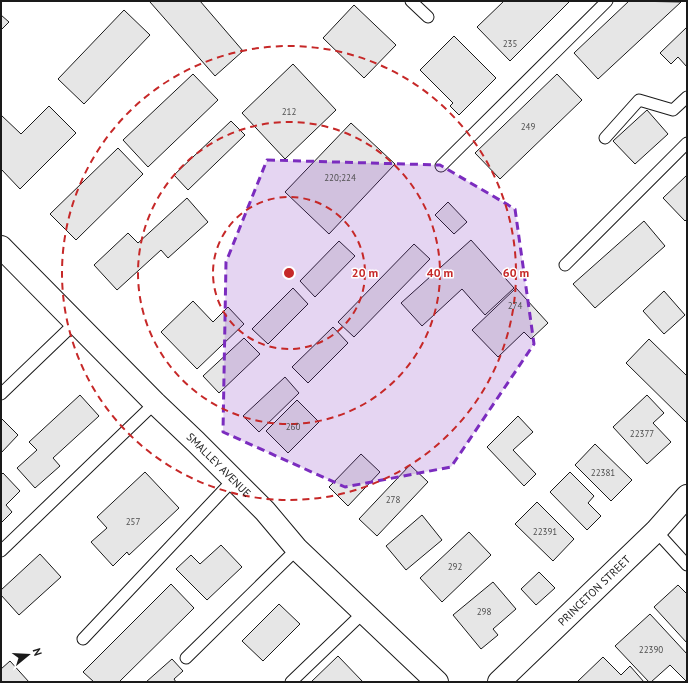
<svg xmlns="http://www.w3.org/2000/svg" width="688" height="683" font-family="'PT Sans',sans-serif">
  <style>
    .building { fill: #e6e6e6; stroke: #1a1a1a }
    .lines { fill: none; stroke-linecap: round; stroke-linejoin: round }
    .service-casing { stroke: #1a1a1a; stroke-width: 13 }
    .minor-casing { stroke: #1a1a1a; stroke-width: 24 }
    .service { stroke: #fff; stroke-width: 11 }
    .minor { stroke: #fff; stroke-width: 22 }
    .marked { fill: #7b2cbf; fill-opacity: 0.2; stroke: #7b2cbf; stroke-width: 3; stroke-dasharray: 8 5; stroke-linejoin: round }
    .ring { fill: none; stroke: #c62828; stroke-width: 2; stroke-dasharray: 7 5 }
    .labels { text-anchor: middle; stroke-width: 3; stroke-linejoin: round; paint-order: stroke }
    .number-label { font-size: 9px; fill: #4d4d4d }
    .street-label { font-size: 11px; fill: #1a1a1a; stroke: #fff }
    .centre { fill: #c62828; stroke: #fff; stroke-width: 2 }
    .ring-label { font-size: 12px; text-anchor: middle; font-weight: bold; fill: #c62828; stroke: #fff; stroke-width: 3; stroke-linejoin: round; paint-order: stroke }
  </style>
  <rect width="100%" height="100%" fill="#fff"/>
  <path class="building" d="M152 1H200L243 51 215 76 150 2Z
    M504 1H570L510 61 477 27Z
    M629 1 681 2 598 79 574 53Z
    M354 5 396 45 364 78 323 38Z
    M124 10 150 35 84 104 58 79Z
    M1 15 9 22 1 30Z
    M687 27V67L678 57 671 64 660 53Z
    M454 36 496 78 459 115 450 106 453 103 420 70Z
    M293 64 336 110 285 159 242 113Z
    M193 74 218 100 148 167 123 140Z
    M557 74 582 100 500 179 475 153Z
    M49 106 76 133 20 189 1 169V115L21 134Z
    M647 110 668 134 635 164 613 141Z
    M231 121 245 135 188 190 174 175Z
    M351 123 395 164 329 234 285 192Z
    M118 148 143 174 76 240 50 214Z
    M687 175V219L685 221 663 198Z
    M187 198 208 222 168 258 161 250 117 290 94 265 128 233 138 243Z
    M448 202 467 222 454 234 435 215Z
    M644 221 665 246 595 308 573 284Z
    M471 240 514 288 485 315 462 289 422 326 401 303Z
    M339 241 355 256 315 297 300 281Z
    M414 244 430 259 354 337 338 322Z
    M293 288 308 304 268 344 252 329Z
    M516 288 548 323 531 339 524 332 498 357 472 330Z
    M664 291 685 315 664 334 643 311Z
    M193 301 213 322 228 307 244 324 197 369 161 332Z
    M333 327 348 343 308 383 292 367Z
    M244 338 260 354 219 393 203 376Z
    M649 339 687 376V423L626 363Z
    M285 377 299 393 259 432 243 416Z
    M80 395 99 416 53 458 60 466 35 488 17 468 37 450 29 442Z
    M647 395 664 413 653 423 671 442 647 464 613 427Z
    M297 400 319 422 288 453 266 431Z
    M518 416 533 432 513 450 536 474 524 486 487 447Z
    M1 418 18 435 1 453Z
    M595 444 632 480 611 501 575 465Z
    M361 454 380 472 348 506 329 487Z
    M410 465 428 482 377 536 359 519Z
    M145 472 179 508 129 555 127 552 113 566 91 542 107 528 97 517Z
    M570 472 594 496 588 503 601 516 587 530 550 492Z
    M3 473 20 491 6 505 12 512 1 523V475Z
    M537 502 574 539 553 561 515 524Z
    M422 515 442 540 406 570 386 546Z
    M469 532 491 555 442 602 420 578Z
    M221 545 242 567 207 600 176 569 191 555 200 564Z
    M40 554 61 577 19 615 1 595V590Z
    M539 572 555 588 536 605 521 589Z
    M493 582 516 609 493 629 498 635 481 649 453 615Z
    M171 584 194 608 119 682H94L83 672Z
    M678 585 687 594V643L654 607Z
    M279 604 300 624 263 661 242 641Z
    M650 614 687 654V682L670 665 651 682H649L615 646Z
    M338 656 363 682H311Z
    M603 657 621 675 630 666 644 682H577Z
    M172 659 183 671 174 679 176 682H146Z
    M10 661 29 682H1V669Z"/>
  <g class="lines">
    <defs>
      <path id="service" d="M411 1 428 17
        M605 138 639 100 673 110 687 97
        M441 166 607 1
        M565 265 687 143
        M1 394 75 323
        M656 531 687 565
        M1 551 155 403
        M83 639 234 479
        M186 658 297 549
        M291 682 364 612"/>
      <g id="minor">
        <path id="s1" d="M1 247 155 403 196 442 265 511 297 549 437 682"/>
        <path id="s2" d="M499 682 656 531 687 496"/>
      </g>
    </defs>
    <use href="#service" class="service-casing"/>
    <use href="#minor" class="minor-casing"/>
    <use href="#service" class="service"/>
    <use href="#minor" class="minor"/>
  </g>
  <path class="marked" d="M267 160 440 165 515 209 534 344 451 467 345 487 223 432 226 262Z"/>
  <g class="ring">
    <circle cx="289" cy="273" r="76"/>
    <circle cx="289" cy="273" r="151"/>
    <circle cx="289" cy="273" r="227"/>
  </g>
  <g class="labels">
    <g class="number-label">
      <text x="510" y="47">235</text>
      <text x="289" y="115">212</text>
      <text x="528" y="130">249</text>
      <text x="340" y="181">220;224</text>
      <text x="515" y="309">274</text>
      <text x="293" y="430">260</text>
      <text x="642" y="437">22377</text>
      <text x="603" y="476">22381</text>
      <text x="393" y="503">278</text>
      <text x="133" y="525">257</text>
      <text x="545" y="535">22391</text>
      <text x="455" y="570">292</text>
      <text x="484" y="615">298</text>
      <text x="651" y="653">22390</text>
    </g>
    <g class="street-label">
      <text dy="4" stroke="none"><textPath href="#s1" startOffset="308">SMALLEY AVENUE</textPath></text>
      <text dy="4" stroke="none"><textPath href="#s2" startOffset="132">PRINCETON STREET</textPath></text>
    </g>
  </g>
  <circle cx="289" cy="273" r="6" class="centre"/>
  <g class="ring-label">
    <text x="365" y="277">20 m</text>
    <text x="440" y="277">40 m</text>
    <text x="516" y="277">60 m</text>
  </g>
  <rect width="688" height="683" fill="none" stroke="#1a1a1a" stroke-width="4"/>
  <g transform="translate(28 655) rotate(72)" stroke="#ffffff" stroke-width="3" paint-order="stroke">
  <path d="M0-3L7 15L0 10L-7 15Z" fill="#1a1a1a"/>
  <text y="-6" font-size="11" font-weight="bold" text-anchor="middle" fill="#1a1a1a">N</text>
  </g>
</svg>
